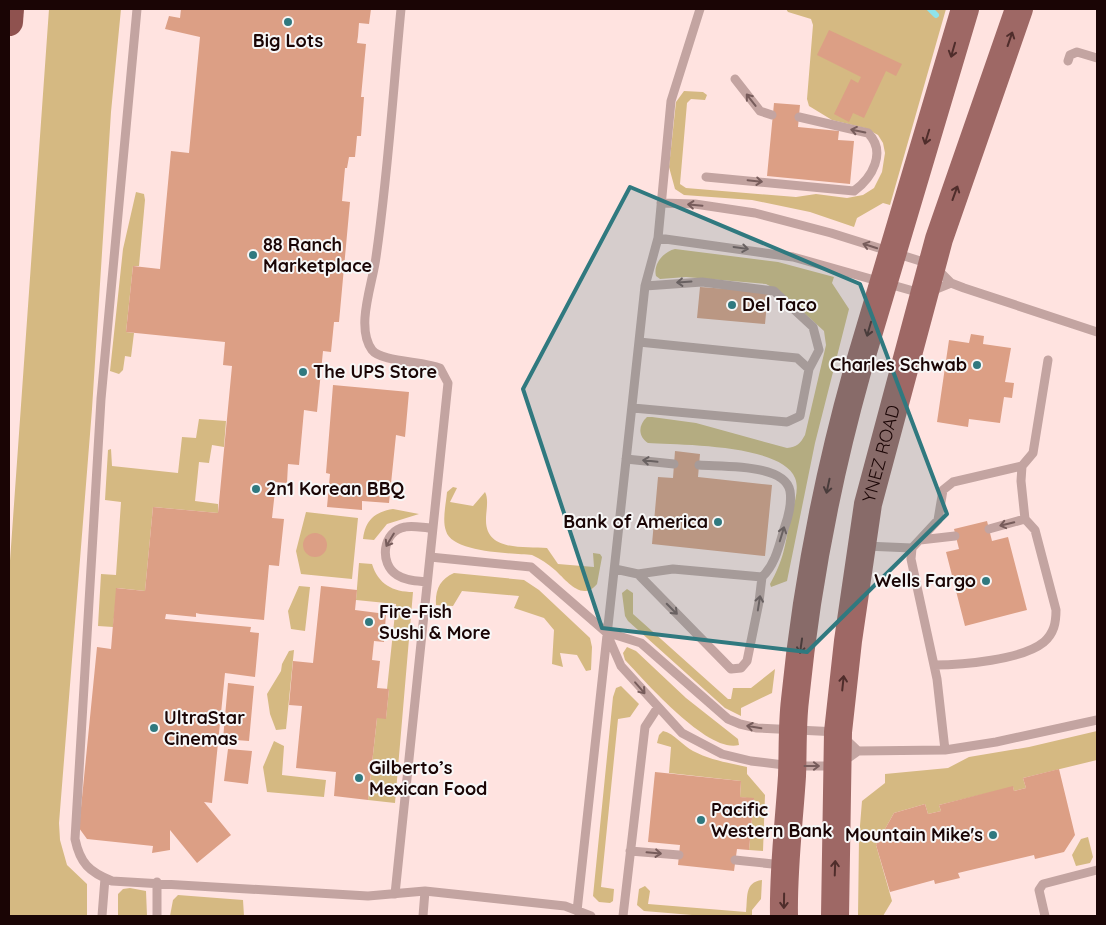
<svg xmlns="http://www.w3.org/2000/svg" width="1106" height="925" font-family="Quicksand,sans-serif">
  <style>
    .green { fill: #d5b982 }
    .lines { fill: none; stroke-linecap: round; stroke-linejoin: round }
    .stream { stroke: #8fe3eb; stroke-width: 6 }
    .building { fill: #dc9f85 }
    .service { stroke: #c3a4a1; stroke-width: 9 }
    .primary { stroke: #9e6865; stroke-width: 28 }
    .motorway { stroke: #8f524f; stroke-width: 28 }
    .oneway { stroke: #4f2d2b }
    .oneway2 { stroke: #775c5b }
    .marked { fill: #30797f; fill-opacity: 0.2; stroke: #30797f; stroke-width: 4; stroke-linejoin: round }
    .poi-dot { fill: #30797f; stroke: #f7f7f7; stroke-width: 2 }
    .labels { text-anchor: middle; stroke-width: 4; stroke-linejoin: round; paint-order: stroke }
    .poi-label { font-size: 18px; font-weight: bold; fill: #1a0505; stroke: #f7f7f7; text-anchor: start }
    .street-label { font-size: 18px; fill: #1a0505; stroke: #f7f7f7 }
  </style>
  <rect width="100%" height="100%" fill="#ffe3e0"/>
  <path class="green" d="M49 9H121L111 112 92 409 59 823 60 840 67 865 87 884V916H9V575Z
    M786 9H946L890 205 883 203 857 218 854 227 810 212 752 200 684 195 675 189 669 167 676 102 684 91 703 92 707 95 705 100 691 99 687 103 680 184 686 188 796 197 816 194 847 198 863 195 874 188 882 172 885 153 883 143 878 135 865 128 832 120 809 106 807 99 813 25 811 19 788 12Z
    M136 192 144 194 145 200 139 266H133L126 332 134 333 131 357 125 356 123 370 119 374 110 371 123 249Z
    M675 249 778 262 834 277 832 283 849 309 815 443 787 581 771 587 770 584C784 559 785 546 790 519 793 507 800 490 795 478 782 444 679 445 648 443 638 437 638 425 647 417H652L696 423 787 448C797 447 800 444 805 435L826 345 824 331 781 292 766 284 686 277 660 279 656 276C653 264 663 252 675 249Z
    M199 419 226 421 224 447 212 445 209 463 199 462 195 501 218 504V513L153 507 145 591 117 588 113 627 98 626 101 574 116 575 121 502 105 500 108 450 111 449 112 466 178 473 182 437 196 438Z
    M453 487 457 488 450 502 473 506 485 492C489 499 486 511 486 519 485 552 524 546 547 548L558 564 594 567 593 553 600 554 602 557 597 584C582 602 567 581 555 570 548 564 541 559 532 555 512 553 452 553 446 531 442 520 446 504 447 492Z
    M393 509 419 514 387 524 374 540 363 539C365 520 375 512 393 509Z
    M306 512 358 518 352 579 301 574 296 551Z
    M359 563 372 564C378 584 393 592 413 592L395 803 368 800 377 718H386L389 689H387L396 604 356 600Z
    M454 573 524 580 539 590 590 638 592 647 591 670 586 671 577 655 560 653 563 667 552 664 554 630 544 618 514 608 519 596 462 591 453 606 436 605C435 590 440 579 454 573Z
    M299 586 310 587 305 631 291 629 288 611Z
    M627 589 633 593V614L728 699H731L733 688H751L775 669 772 693 741 708V716L725 708 628 621 625 616 622 593Z
    M627 647 636 651 686 698 738 739 739 745C708 754 645 681 625 660L623 653Z
    M294 650 286 729 276 730 270 714 267 694 281 671 282 664 289 651Z
    M621 686 639 704 630 717 618 719 601 887 614 889 613 901 610 903 599 902 593 896 613 697 616 688Z
    M663 731C674 733 683 746 693 751 710 760 729 763 747 767V774L765 795 763 851 749 850 754 799 740 797 741 781 669 773 671 747 657 743 659 735Z
    M1097 731V760L1023 778 1026 788 1014 791 1013 787 939 805 941 811 928 814 925 804 894 813 876 845 892 901 883 916H858L859 838 862 801 885 783V774L948 768 969 757 1029 747Z
    M274 741 284 746 282 775 326 780 324 797 267 792 263 767Z
    M1088 837 1093 857 1090 863 1076 866 1072 855 1081 839Z
    M762 880 761 899 752 910V916H704L644 911 637 905 639 889 645 886 650 891 648 904 746 912C748 898 744 882 762 880Z
    M130 888 146 891 147 916H118V894L123 889Z
    M178 895 243 900 244 916H170L173 900Z"/>
  <g class="lines">
    <path class="stream" d="M930 9 936 15"/>
  </g>
  <path class="building" d="M181 9H371L369 24 359 23 358 36 357 43 366 44 361 97H364L361 136H357L355 157H349L347 168H345L342 201 350 202 339 322H334L331 352 323 351 317 412 304 410 299 465 288 464 287 483 276 482 272 518 284 519 279 566 269 565 264 620 200 614 196 613V617L166 614 165 619 251 627 250 632 259 633 255 677 225 673 212 803 204 802 231 835 197 863 170 830V850L152 853 153 846 87 839 79 828 97 647 111 649 116 588 145 591 153 507 218 513 232 366 223 365 225 342 126 332 133 266 160 269 171 151 189 153 200 37 165 29 169 16 180 18Z
    M829 30 902 64 896 76 886 71 864 118 853 113 849 122 834 114 851 79 858 83 861 77 817 55Z
    M774 103 800 105 798 127 839 131 838 140 854 141 850 184 767 176Z
    M700 287 768 292 765 324 697 318Z
    M971 334 984 336 983 344 1011 348 1005 382 1014 383 1012 398 1004 397 1000 423 969 419 968 427 937 422 949 340 969 343Z
    M333 385 409 392 405 437 396 435 389 503 362 501V510L327 507 330 474 326 473Z
    M675 451 700 454 698 477 772 485 765 556 652 544 658 477 673 478Z
    M987 521 992 541 1008 537 1027 610 965 626 946 552 959 549 954 529Z
    M303 545a12 12 0 1 1 24 0a12 12 0 1 1-24 0Z
    M321 586 357 590 355 610 386 614 384 642 374 641 372 660 380 661 377 688 389 689 386 719 377 718 368 800 334 796 336 772 296 768 302 706 289 705 293 661 313 663Z
    M228 683 254 686 249 741 223 739Z
    M228 749 252 751 248 784 224 781Z
    M1059 769 1075 835 1064 852 1035 859 1034 855 958 873 960 878 935 884 934 880 890 892 876 845 894 813 925 804 928 814 941 811 939 805 1013 786 1014 791 1026 788 1023 778Z
    M655 772 741 781 740 797 754 798 749 850 737 849 734 871 678 865 680 845 648 842Z"/>
  <g class="lines">
    <path class="service" d="M137 9 101 399 75 839C80 863 89 872 112 881L368 896 425 891 565 906 591 916
      M1068 61 1070 55 1077 52 1097 58
      M735 79 760 111 772 115
      M706 177 854 191C872 178 887 152 868 133L799 117
      M661 203 695 204 755 213 831 233 933 265 951 283 964 288 1097 332
      M658 238 793 257 924 294 951 283
      M645 286 702 282 774 291 813 327 819 350 809 369
      M633 408 787 422 800 416 809 369 797 358 639 342
      M626 459 674 464
      M699 465C721 467 785 463 790 491 792 503 788 518 784 529 779 546 775 565 762 577
      M989 529 1025 519
      M920 540 955 536
      M865 546 912 548
      M430 557 531 567 606 632 641 643 728 719 740 724 757 728 838 732 858 751
      M615 569 638 574 673 569 762 577 759 602 747 661 741 668 731 669 638 574
      M427 582C418 581 406 581 397 575 379 564 382 531 405 527 413 525 424 528 432 528
      M607 634 621 666 682 733 722 754 751 761 792 766H837L858 751 945 750 996 742 1097 720
      M934 665C962 665 1022 660 1044 642 1054 633 1056 623 1056 610L1035 530 1025 519 1021 481 1022 466 1033 453 1048 360
      M945 750 937 679 911 559 912 548 938 520 943 490 953 482 1022 466
      M630 851 679 855
      M735 860 782 865
      M157 882V916
      M395 894 448 383 440 368C424 361 381 362 372 350 355 327 373 283 376 257 388 175 393 91 401 9
      M577 911 645 286 658 238 671 101 700 9
      M102 916 105 878
      M423 916 425 891
      M623 916 645 727 658 707
      M1045 916 1039 890 1043 884 1097 870"/>
    <g class="primary">
      <path d="M784 916C783 869 789 823 792 776 793 751 792 725 795 700 806 589 827 479 857 372L965 9"/>
      <path id="s1" d="M835 916 838 732 848 641 868 504 939 239 1019 9"/>
    </g>
    <path class="motorway" d="M9 22 10 9"/>
  </g>
  <defs><path id="oneway-shaft" d="M-6 0H5M1.5-3L5.5 0L1.5 3" fill="none" stroke-width="1.6" stroke-linecap="round" stroke-linejoin="round" transform="scale(1.25)"/></defs>
  <g class="oneway">
    <use href="#oneway-shaft" transform="translate(1010 39) rotate(-71)"/>
    <use href="#oneway-shaft" transform="translate(953 50) rotate(106)"/>
    <use href="#oneway-shaft" transform="translate(927 137) rotate(107)"/>
    <use href="#oneway-shaft" transform="translate(955 193) rotate(-70)"/>
    <use href="#oneway-shaft" transform="translate(869 329) rotate(106)"/>
    <use href="#oneway-shaft" transform="translate(828 486) rotate(102)"/>
    <use href="#oneway-shaft" transform="translate(801 646) rotate(98)"/>
    <use href="#oneway-shaft" transform="translate(843 683) rotate(-84)"/>
    <use href="#oneway-shaft" transform="translate(835 868) rotate(-88)"/>
    <use href="#oneway-shaft" transform="translate(784 901) rotate(91)"/>
  </g>
  <g class="oneway2">
    <use href="#oneway-shaft" transform="translate(751 100) rotate(-128)"/>
    <use href="#oneway-shaft" transform="translate(858 131) rotate(-168)"/>
    <use href="#oneway-shaft" transform="translate(755 181) rotate(6)"/>
    <use href="#oneway-shaft" transform="translate(695 205) rotate(-175)"/>
    <use href="#oneway-shaft" transform="translate(870 246) rotate(-162)"/>
    <use href="#oneway-shaft" transform="translate(741 248) rotate(8)"/>
    <use href="#oneway-shaft" transform="translate(684 282) rotate(176)"/>
    <use href="#oneway-shaft" transform="translate(650 461) rotate(-174)"/>
    <use href="#oneway-shaft" transform="translate(1007 524) rotate(166)"/>
    <use href="#oneway-shaft" transform="translate(782 534) rotate(-73)"/>
    <use href="#oneway-shaft" transform="translate(390 540) rotate(121)"/>
    <use href="#oneway-shaft" transform="translate(759 603) rotate(-81)"/>
    <use href="#oneway-shaft" transform="translate(672 609) rotate(45)"/>
    <use href="#oneway-shaft" transform="translate(640 688) rotate(49)"/>
    <use href="#oneway-shaft" transform="translate(754 727) rotate(-171)"/>
    <use href="#oneway-shaft" transform="translate(812 766)"/>
    <use href="#oneway-shaft" transform="translate(654 853) rotate(5)"/>
  </g>
  <path class="marked" d="M630 187 860 284 947 514 807 652 602 628 523 389Z"/>
  <g class="poi-dot">
    <circle cx="288" cy="22" r="5"/>
    <circle cx="253" cy="255" r="5"/>
    <circle cx="732" cy="305" r="5"/>
    <circle cx="977" cy="365" r="5"/>
    <circle cx="303" cy="372" r="5"/>
    <circle cx="256" cy="489" r="5"/>
    <circle cx="718" cy="522" r="5"/>
    <circle cx="986" cy="581" r="5"/>
    <circle cx="369" cy="622" r="5"/>
    <circle cx="154" cy="728" r="5"/>
    <circle cx="359" cy="778" r="5"/>
    <circle cx="701" cy="820" r="5"/>
    <circle cx="993" cy="835" r="5"/>
  </g>
  <g class="labels">
    <g class="poi-label">
      <text x="288" y="47" text-anchor="middle">Big Lots</text>
      <text x="263" y="251">88 Ranch<tspan x="263" dy="21">Marketplace</tspan></text>
      <text x="742" y="311">Del Taco</text>
      <text x="967" y="371" text-anchor="end">Charles Schwab</text>
      <text x="313" y="378">The UPS Store</text>
      <text x="266" y="495">2n1 Korean BBQ</text>
      <text x="708" y="528" text-anchor="end">Bank of America</text>
      <text x="976" y="587" text-anchor="end">Wells Fargo</text>
      <text x="379" y="618">Fire-Fish<tspan x="379" dy="21">Sushi &amp; More</tspan></text>
      <text x="164" y="724">UltraStar<tspan x="164" dy="21">Cinemas</tspan></text>
      <text x="369" y="774">Gilberto’s<tspan x="369" dy="21">Mexican Food</tspan></text>
      <text x="711" y="816">Pacific<tspan x="711" dy="21">Western Bank</tspan></text>
      <text x="983" y="841" text-anchor="end">Mountain Mike's</text>
    </g>
    <g class="street-label">
      <text dy="6" stroke="none"><textPath href="#s1" startOffset="466">YNEZ ROAD</textPath></text>
    </g>
  </g>
  <rect width="1106" height="925" fill="none" stroke="#1a0505" stroke-width="20"/>
</svg>
